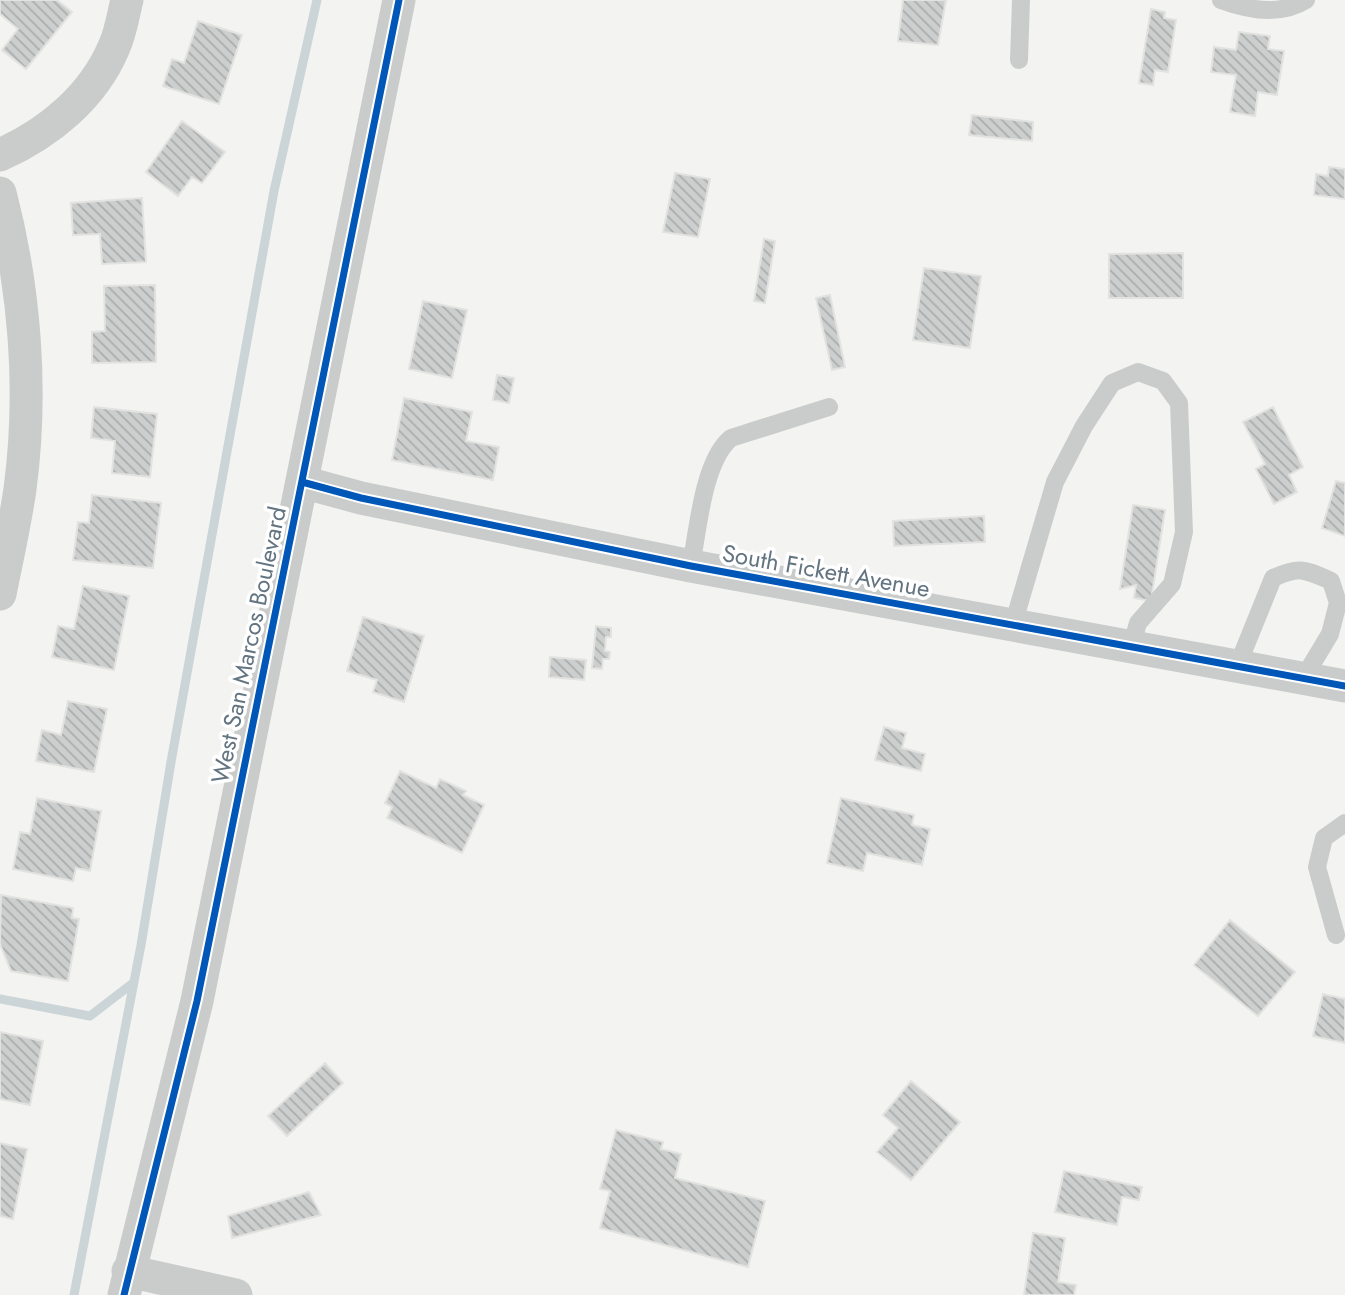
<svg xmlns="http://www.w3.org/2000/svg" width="1345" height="1295" font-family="Jost,sans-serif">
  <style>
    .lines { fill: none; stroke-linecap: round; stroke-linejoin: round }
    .stream { stroke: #cbd4d6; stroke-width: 9 }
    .building { fill: url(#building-back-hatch); stroke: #e2e2e1; stroke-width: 2 }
    .lane { stroke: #cacccc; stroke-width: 18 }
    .street { stroke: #cacccc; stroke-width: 33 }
    .cycleway-casing { stroke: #fff; stroke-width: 11 }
    .cycleway { stroke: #0057b8; stroke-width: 7 }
    .labels { text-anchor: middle; stroke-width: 7; stroke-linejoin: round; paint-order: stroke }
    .street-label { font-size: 24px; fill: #637481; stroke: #fff }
  </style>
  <defs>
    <pattern id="building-back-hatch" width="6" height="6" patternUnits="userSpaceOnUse" patternTransform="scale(1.75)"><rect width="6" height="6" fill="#cdcfce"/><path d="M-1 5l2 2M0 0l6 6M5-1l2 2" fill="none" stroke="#aaadad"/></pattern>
  </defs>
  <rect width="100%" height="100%" fill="#f3f3f1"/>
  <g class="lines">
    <path class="stream" d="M0 999 90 1016 133 983
      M74 1295 141 945 171 762 274 191 317 0"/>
  </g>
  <path class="building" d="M0 0H57L72 12 26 69 2 50 18 29 0 14Z
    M903 0H946L938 45 898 41Z
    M1151 9 1165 12 1164 18 1176 20 1168 72 1155 70 1153 85 1139 83Z
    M198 21 242 35 219 104 163 86 172 59 184 63Z
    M1239 32 1270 36 1268 49 1284 51 1277 95 1258 92 1255 116 1230 112 1236 75 1211 72 1214 47 1236 50Z
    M972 115 1033 122 1032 141 969 135Z
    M182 121 225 152 202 183 192 177 178 196 146 172Z
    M1329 167 1345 169V199L1314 195 1316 174 1328 176Z
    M675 173 710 179 698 237 663 232Z
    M142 198 146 262 102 264 100 234 73 235 71 203Z
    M764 239 775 241 765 303 754 301Z
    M1183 253V298H1109V254Z
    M924 268 981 276 970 348 913 340Z
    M155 285 156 362 92 363V332L105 331 104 286Z
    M830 295 845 367 832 370 816 298Z
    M423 301 467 310 452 378 409 369Z
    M497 375 514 378 509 403 493 400Z
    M404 398 472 412 466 441 499 447 493 480 392 460Z
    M94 407 157 414 150 477 112 473 115 441 91 438Z
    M1273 407 1303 467 1289 475 1297 492 1274 504 1256 469 1265 464 1243 422Z
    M1336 481 1345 483V536L1322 528Z
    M92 495 161 503 153 568 73 560 78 522 89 523Z
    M1133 505 1165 510 1151 601 1134 598 1136 585 1120 589Z
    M984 516 985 542 894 546 893 521Z
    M83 586 129 596 114 670 52 657 58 626 74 629Z
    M363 617 424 636 404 702 373 692 377 680 347 671Z
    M596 626 611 628V637H606L605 651 610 652 609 659H603L602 669 592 668Z
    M550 657 586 660 584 680 549 677Z
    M68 701 107 709 94 772 36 761 42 730 61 735Z
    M884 727 906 733 902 748 925 754 921 771 875 760Z
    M400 771 436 788 440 779 466 791 463 795 484 805 462 853 387 818 392 807 385 803Z
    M37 798 101 811 90 871 76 868 73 881 13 869 20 832 30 834Z
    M841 798 914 815 912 825 930 829 922 865 867 853 863 871 827 863Z
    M1 895 73 908 72 918 79 919 68 981 11 971 0 944Z
    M1230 920 1295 972 1258 1016 1194 965Z
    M1323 994 1345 999V1043L1313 1036Z
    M0 1032 43 1041 30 1105 0 1099Z
    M325 1063 343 1083 287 1136 268 1116Z
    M911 1081 960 1122 911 1180 877 1152 898 1128 883 1115Z
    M616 1130 663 1142 661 1149 681 1154 675 1178 765 1201 748 1267 600 1228 610 1191 600 1189Z
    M0 1143 27 1149 13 1219 0 1216Z
    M1064 1171 1142 1187 1139 1200 1122 1197 1117 1225 1055 1212Z
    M309 1192 321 1215 232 1238 228 1216Z
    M1033 1233 1065 1238 1058 1282 1076 1285 1074 1295H1024Z"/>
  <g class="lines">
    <path class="lane" d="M1221 0C1248 10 1281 16 1306 0
      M1019 60 1021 0
      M691 566C698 530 703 461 731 438L829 407
      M1013 625 1055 482 1084 426 1112 383 1138 372 1163 381 1179 403 1184 532 1172 584 1138 623 1131 647
      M1237 667 1273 578C1300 566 1304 569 1331 581L1338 603 1330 634 1303 679
      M1336 935 1317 867 1324 838 1345 823"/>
    <path class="street" d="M0 155C49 133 93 97 114 47 121 32 123 15 127 0
      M0 193C25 288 33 391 20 489 15 524 7 559 0 594
      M302 482 361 498 691 566 1345 686
      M128 1271 236 1295
      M124 1295 197 1001 399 0"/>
    <defs>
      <path id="cycleway" d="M302 482 361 498 691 566 1345 686
        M124 1295 197 1001 399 0"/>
    </defs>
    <use href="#cycleway" class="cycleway-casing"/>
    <use href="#cycleway" class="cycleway"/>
  </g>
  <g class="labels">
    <g class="street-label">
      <text transform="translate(826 571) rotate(10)" y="8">South Fickett Avenue</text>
      <text transform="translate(249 645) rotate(-78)" y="8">West San Marcos Boulevard</text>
    </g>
  </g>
</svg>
